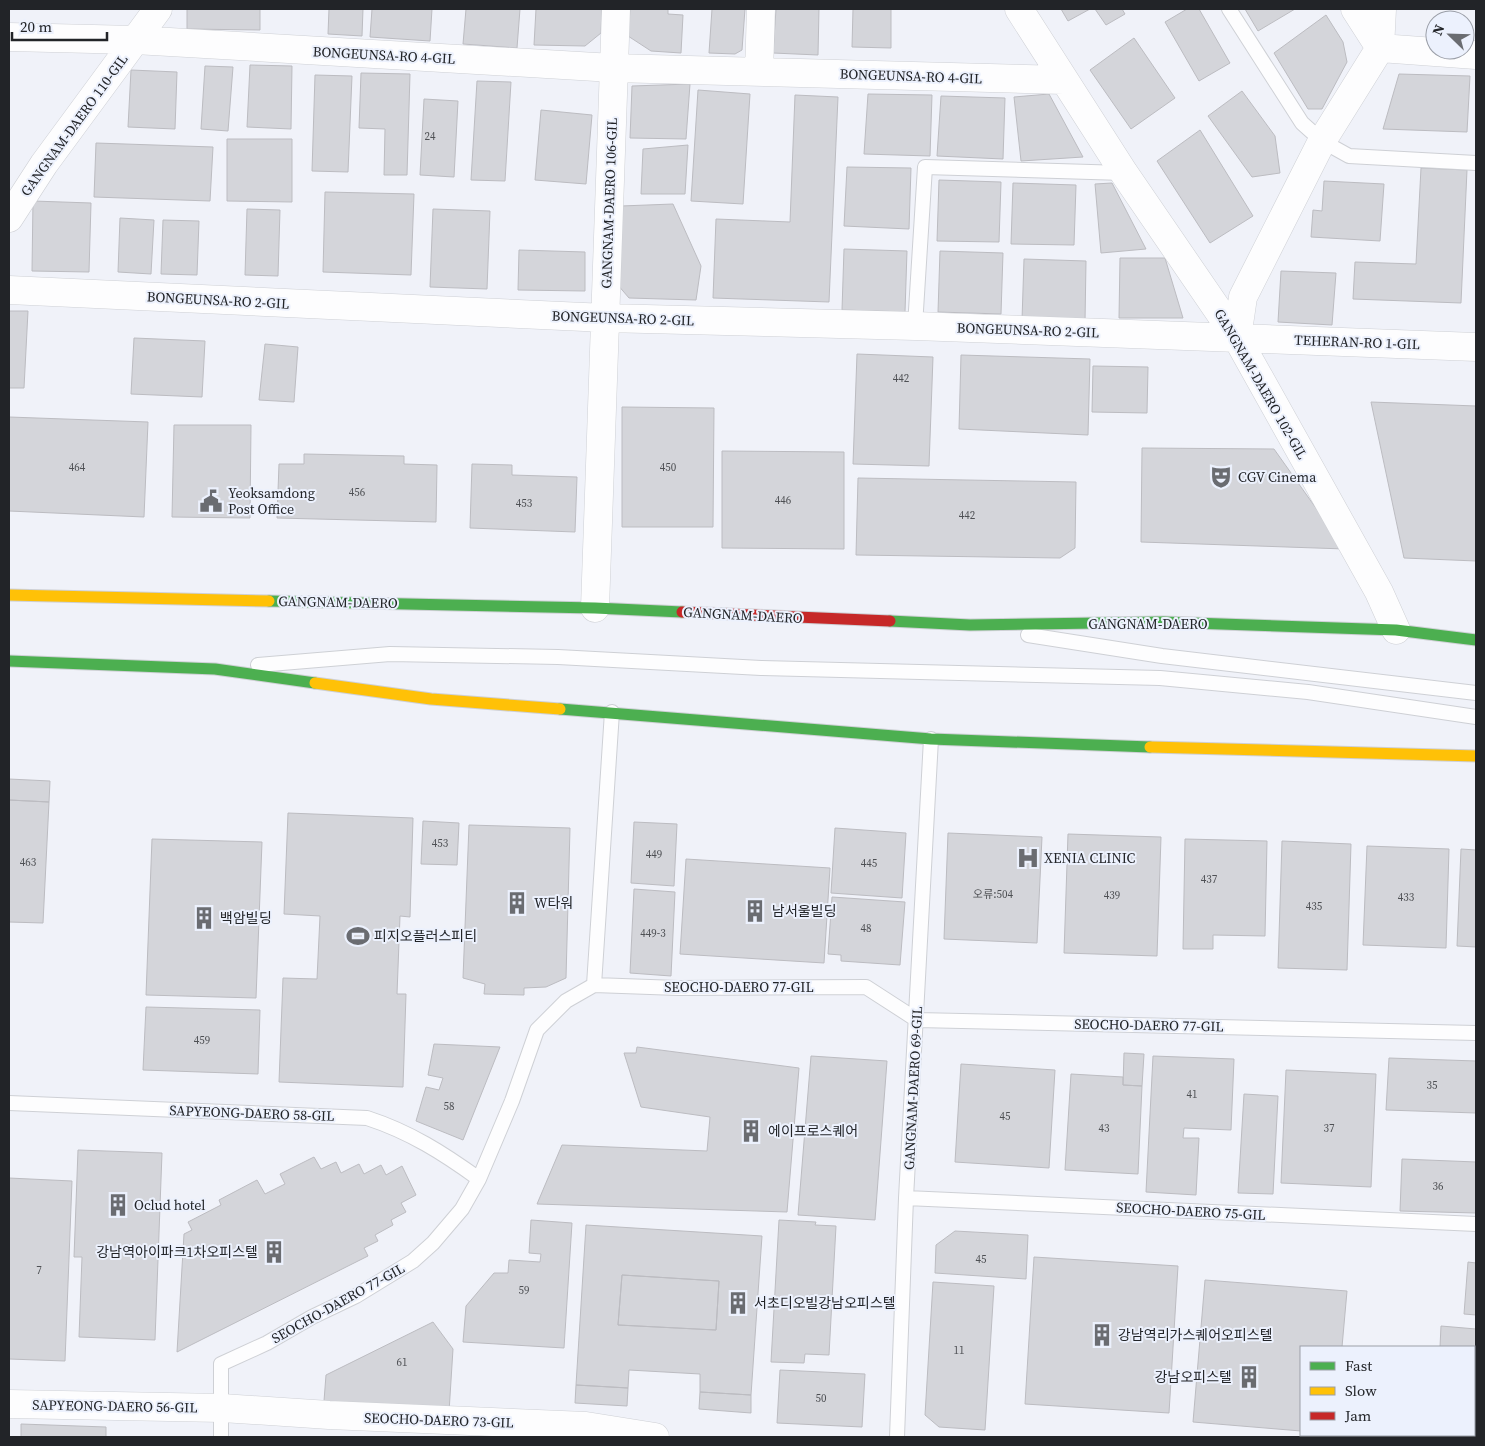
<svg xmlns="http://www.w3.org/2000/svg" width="1485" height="1446" font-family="'Source Serif 4','Noto Sans KR',serif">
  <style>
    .building { fill: #d4d5da; stroke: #bcbcc1; fill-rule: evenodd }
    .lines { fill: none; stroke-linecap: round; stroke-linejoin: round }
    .lane-casing { stroke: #ced0d5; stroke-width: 16 }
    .street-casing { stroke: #ced0d5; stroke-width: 29 }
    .fast-casing { stroke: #ced0d5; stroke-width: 13 }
    .slow-casing { stroke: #ced0d5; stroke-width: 13 }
    .jam-casing { stroke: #ced0d5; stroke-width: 13 }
    .lane { stroke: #fdfdfe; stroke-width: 14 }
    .street { stroke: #fdfdfe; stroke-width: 28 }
    .fast { stroke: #4caf50; stroke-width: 11 }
    .slow { stroke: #ffc107; stroke-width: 11 }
    .jam { stroke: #c62828; stroke-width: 11 }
    .labels { text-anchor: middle; stroke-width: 4; stroke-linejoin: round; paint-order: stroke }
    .number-label { font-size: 11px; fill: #4e5054 }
    .street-label { font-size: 14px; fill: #222428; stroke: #ecf1fd }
    .poi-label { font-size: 14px; fill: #222428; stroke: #ecf1fd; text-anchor: start }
  </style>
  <rect width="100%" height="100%" fill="#f0f2f9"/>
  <path class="building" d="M187 9H260V30L187 29Z
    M329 9H363L362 36 328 34Z
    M372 9H432L430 41 370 37Z
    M466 9H520L517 48 463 44Z
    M536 9H602L601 33 585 46 534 45Z
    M630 9H668V14L683 15 681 53 651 51 628 36Z
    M712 9H745L742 50 735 54 709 53Z
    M776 9H819L818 55 773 53Z
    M853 9H891V48L852 47Z
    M1061 9H1090L1068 21Z
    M1095 9H1122L1125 14 1106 25Z
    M1187 9H1199L1230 63 1199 81 1165 22Z
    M1245 9H1295L1258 31Z
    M1326 15 1343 42 1347 62 1322 109H1308L1274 53Z
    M1134 38 1175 98 1131 129 1090 70Z
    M250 65 292 66 291 129 247 127Z
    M205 66 233 67 228 131 201 129Z
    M131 70 177 72 175 129 128 127Z
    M361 73 410 74 407 175H384L385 129 359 128Z
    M1399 74 1470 76 1467 132 1383 129Z
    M315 75 352 76 348 172 312 171Z
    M477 81 511 82 505 181 471 180Z
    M690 84 686 139 630 138 632 86Z
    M698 90 750 94 743 204 691 201Z
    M1242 91 1275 136 1280 173 1252 177 1208 116Z
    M868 94 932 95 930 156 864 154Z
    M1049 94 1083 157 1021 161 1014 97Z
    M795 95 838 97 829 302 713 298 716 219 790 222Z
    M941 96 1005 98 1003 159 937 156Z
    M424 99 458 101 454 177 420 175Z
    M541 110 592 115 586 184 535 180Z
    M1200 130 1253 216 1210 243 1157 161Z
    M227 139H292V202L227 201Z
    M96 143 213 147 210 201 94 197Z
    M688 145 685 194H641L643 149Z
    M847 167 911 168 909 229 844 226Z
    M1421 168 1467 170 1461 303 1353 299 1355 262 1416 264Z
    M939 180 1001 182 999 242 937 241Z
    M1324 181 1384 184 1380 241 1311 237 1313 210 1322 211Z
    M1013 183 1076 185 1074 245 1011 244Z
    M1112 183 1146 249 1101 253 1095 184Z
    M325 192 414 194 411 275 323 272Z
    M33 201 91 203 89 272 32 271Z
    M673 204 701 266 696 300 629 298 617 284 621 206Z
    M247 209 280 210 278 276 245 275Z
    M433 209 490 211 487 289 430 287Z
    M120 218 154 220 151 274 118 272Z
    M163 220 199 221 197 275 161 274Z
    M844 249 907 251 905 312 842 310Z
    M519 250 585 252V291L518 290Z
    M940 251 1003 253 1001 314 938 312Z
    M1120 258H1165L1183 318H1119Z
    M1024 259 1086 261 1085 322 1022 320Z
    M1281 271 1336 273 1332 325 1278 322Z
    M9 311H28L24 388H9Z
    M134 338 205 341 202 397 131 394Z
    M265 344 298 347 294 402 259 400Z
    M857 354 933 357 929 466 853 464Z
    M961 355 1090 359 1088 435 959 429Z
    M1093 366 1148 367 1147 413 1092 412Z
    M1371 402 1476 406V561L1404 558Z
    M622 407 714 408 713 527H622Z
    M9 417 148 422 144 517 9 511Z
    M174 425H251L250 518 172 517Z
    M1142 448 1274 449 1345 549 1141 542Z
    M722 451 844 452V549L722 548Z
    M304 454 404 456V464L437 465 436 522 277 518 279 464H304Z
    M472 464 512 465V475L577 477 575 532 470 528Z
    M858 478 1076 482 1075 548 1060 558 856 555Z
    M9 779 50 781 49 802 9 800Z
    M9 800 49 802 43 923 9 922Z
    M288 813 413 818 410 917 400 916 397 994H406L403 1087 279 1082 283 978 317 979 320 916 284 914Z
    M423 821 459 823 457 865 421 864Z
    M634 822 677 824 674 886 631 883Z
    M469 825 570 828 566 978 546 987 524 988V995L484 994 485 984 463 978Z
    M835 828 906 833 902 898 831 893Z
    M948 833 1042 837 1037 943 944 939Z
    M1068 834 1161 837 1157 956 1064 953Z
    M152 839 262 842 256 998 146 995Z
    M1185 839 1267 841 1265 936 1213 935V949H1183Z
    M1282 841 1351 844 1347 970 1278 968Z
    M1367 846 1449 849 1446 948 1363 945Z
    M1461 849 1476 850V947L1457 946Z
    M686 859 830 868 824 963 680 954Z
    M634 889 675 892 671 976 630 973Z
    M832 897 905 902 900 965 841 961V955L828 954Z
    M146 1007 260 1010 258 1074 143 1070Z
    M434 1044 500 1047 463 1140 416 1121 426 1087 439 1090 443 1078 428 1075Z
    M637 1047 799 1068 787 1212 537 1204 562 1145 707 1151 710 1117 641 1107 624 1053H636Z
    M1124 1053 1144 1054 1142 1086 1123 1085Z
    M811 1056 887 1061 875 1220 798 1215Z
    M1153 1056 1234 1059 1231 1130 1184 1128 1183 1138H1199L1196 1195 1146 1192Z
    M1389 1058 1476 1061V1113L1386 1110Z
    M961 1064 1055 1070 1049 1168 955 1162Z
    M1286 1070 1376 1074 1371 1187 1281 1183Z
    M1071 1074 1123 1077V1085L1142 1086 1138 1174 1065 1170Z
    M1244 1094 1278 1096 1273 1194 1238 1193Z
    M78 1150 162 1153 155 1340 79 1337 82 1257H74Z
    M314 1157 321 1169 336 1162 341 1173 359 1164 364 1174 381 1165 386 1175 402 1166 416 1195 401 1203 406 1212 391 1220 393 1225 375 1235 378 1241 364 1248 368 1256 177 1352 184 1234 192 1230 188 1222 221 1205 219 1200 257 1180 265 1194 285 1184 280 1174Z
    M1402 1159 1476 1162V1213L1400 1211Z
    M9 1178 72 1181 65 1361 9 1359Z
    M531 1220 572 1223 564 1348 463 1342 466 1306 494 1273H508L509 1260 540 1262 541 1254 529 1253Z
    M779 1220 816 1222 815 1225 836 1226 829 1355 805 1354 804 1363 771 1362Z
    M586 1225 762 1236 751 1395 700 1392V1374L629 1370 628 1388 576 1385ZM622 1275 719 1281 716 1330 618 1325Z
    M955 1231 1028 1235 1026 1279 935 1273 936 1245Z
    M1034 1257 1178 1266 1169 1413 1025 1404Z
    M1468 1262 1476 1263V1315L1464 1314Z
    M622 1275 719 1281 716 1330 618 1325Z
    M1205 1280 1347 1291 1342 1347H1301V1431L1193 1422Z
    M933 1282 994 1286 985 1430 939 1427 925 1415Z
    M433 1322 453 1349 449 1412 324 1401 326 1375Z
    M1441 1326 1476 1329V1415L1474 1414V1347H1440Z
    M780 1370 865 1374 862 1427 777 1423Z
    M576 1385 628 1388 627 1406 575 1403Z
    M700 1392 751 1395V1413L699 1409Z
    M21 1424 106 1427V1437H21Z
    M1356 1435H1411V1437H1356Z"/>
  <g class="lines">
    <defs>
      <path id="lane" d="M1229 9 1302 123 1322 141 1349 156 1476 163
        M915 326 925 167 1124 173
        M1028 635 1162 656 1476 693
        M258 665 390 654 558 657 761 668 1160 678 1308 692 1476 717
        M594 985 612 712
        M9 1103 367 1118C410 1132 443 1153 479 1179
        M906 1198 1476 1224
        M221 1437V1364L267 1343 312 1317 356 1296 413 1261 433 1243 462 1209 479 1179 512 1101 537 1030 566 1001 594 985 678 988 866 987 917 1020 1476 1033
        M897 1437 906 1198 931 739"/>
      <path id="street" d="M1019 9 1124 173 1237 338 1379 592 1396 630
        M1355 9 1380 48 1476 55
        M9 37 135 40 613 68 1064 80
        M759 72 761 9
        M9 218 44 164 158 9
        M9 290 606 318 915 326 1476 347
        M1237 338 1243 297 1322 141 1380 48 1382 9
        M595 608 616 9
        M9 1404 222 1408 329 1415 586 1426 655 1437"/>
      <path id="fast" d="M269 601 595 608 682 612
        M890 621 970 625 1163 622 1396 630 1476 640
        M9 661 215 669 315 683
        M560 709 931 739 1150 747"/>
      <path id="slow" d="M9 595 269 601
        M315 683 431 699 560 709
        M1150 747 1476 756"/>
      <path id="jam" d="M682 612 890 621"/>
    </defs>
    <use href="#lane" class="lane-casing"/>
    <use href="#street" class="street-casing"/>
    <use href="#fast" class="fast-casing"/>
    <use href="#slow" class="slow-casing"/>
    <use href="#jam" class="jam-casing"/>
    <use href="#lane" class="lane"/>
    <use href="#street" class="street"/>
    <use href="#fast" class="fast"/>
    <use href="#slow" class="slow"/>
    <use href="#jam" class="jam"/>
  </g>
  <defs>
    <symbol id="theatre-bare" viewBox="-9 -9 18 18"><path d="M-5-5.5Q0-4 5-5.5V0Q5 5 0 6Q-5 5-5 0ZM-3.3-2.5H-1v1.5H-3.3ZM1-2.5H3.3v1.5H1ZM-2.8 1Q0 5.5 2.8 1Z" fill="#6a6c71" stroke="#ecf1fd" stroke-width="2.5" paint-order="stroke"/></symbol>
    <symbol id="civic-bare" viewBox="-9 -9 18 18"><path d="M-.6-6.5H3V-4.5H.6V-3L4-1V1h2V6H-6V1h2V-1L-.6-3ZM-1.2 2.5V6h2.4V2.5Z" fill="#6a6c71" stroke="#ecf1fd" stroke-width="2.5" paint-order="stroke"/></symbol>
    <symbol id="hospital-bare" viewBox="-9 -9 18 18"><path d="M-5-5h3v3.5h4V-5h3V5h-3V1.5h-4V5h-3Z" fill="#6a6c71" stroke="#ecf1fd" stroke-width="2.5" paint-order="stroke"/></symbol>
    <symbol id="building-bare" viewBox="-9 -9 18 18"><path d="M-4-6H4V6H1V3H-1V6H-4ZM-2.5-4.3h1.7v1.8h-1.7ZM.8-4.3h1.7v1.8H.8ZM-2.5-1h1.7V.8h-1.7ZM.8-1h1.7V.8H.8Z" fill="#6a6c71" stroke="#ecf1fd" stroke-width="2.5" paint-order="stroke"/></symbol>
    <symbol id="stadium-bare" viewBox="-9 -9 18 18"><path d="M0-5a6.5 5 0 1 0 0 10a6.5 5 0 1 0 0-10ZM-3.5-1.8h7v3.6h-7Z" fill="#6a6c71" stroke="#ecf1fd" stroke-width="2.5" paint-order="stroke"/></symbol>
  </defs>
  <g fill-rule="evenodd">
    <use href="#theatre-bare" x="1205" y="461" width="32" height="32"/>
    <use href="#civic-bare" x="195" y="485" width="32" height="32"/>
    <use href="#hospital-bare" x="1012" y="842" width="32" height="32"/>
    <use href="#building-bare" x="501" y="887" width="32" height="32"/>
    <use href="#building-bare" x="739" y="895" width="32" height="32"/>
    <use href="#building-bare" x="188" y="902" width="32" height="32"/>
    <use href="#stadium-bare" x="342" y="920" width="32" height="32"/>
    <use href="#building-bare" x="735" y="1115" width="32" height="32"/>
    <use href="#building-bare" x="102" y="1189" width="32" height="32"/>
    <use href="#building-bare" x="258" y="1236" width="32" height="32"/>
    <use href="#building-bare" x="722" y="1287" width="32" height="32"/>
    <use href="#building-bare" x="1086" y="1319" width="32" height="32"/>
    <use href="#building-bare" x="1233" y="1361" width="32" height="32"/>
  </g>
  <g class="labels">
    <g class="number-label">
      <text x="430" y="140">24</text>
      <text x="901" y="382">442</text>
      <text x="77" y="471">464</text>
      <text x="668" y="471">450</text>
      <text x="357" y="496">456</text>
      <text x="783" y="504">446</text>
      <text x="524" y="507">453</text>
      <text x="967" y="519">442</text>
      <text x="440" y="847">453</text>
      <text x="654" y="858">449</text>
      <text x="28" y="866">463</text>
      <text x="869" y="867">445</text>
      <text x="1209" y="883">437</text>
      <text x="993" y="898">오류:504</text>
      <text x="1112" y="899">439</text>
      <text x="1406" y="901">433</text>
      <text x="1314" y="910">435</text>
      <text x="866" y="932">48</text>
      <text x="653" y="937">449-3</text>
      <text x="202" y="1044">459</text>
      <text x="1432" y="1089">35</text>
      <text x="1192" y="1098">41</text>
      <text x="449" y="1110">58</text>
      <text x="1005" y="1120">45</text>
      <text x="1104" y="1132">43</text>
      <text x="1329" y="1132">37</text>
      <text x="1438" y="1190">36</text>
      <text x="981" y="1263">45</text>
      <text x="39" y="1274">7</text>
      <text x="524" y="1294">59</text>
      <text x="959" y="1354">11</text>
      <text x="402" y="1366">61</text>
      <text x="821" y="1402">50</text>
    </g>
    <g class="street-label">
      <text transform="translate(384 55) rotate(3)" y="5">BONGEUNSA-RO 4-GIL</text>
      <text transform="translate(911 76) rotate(2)" y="5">BONGEUNSA-RO 4-GIL</text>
      <text transform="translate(74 125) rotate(-54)" y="5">GANGNAM-DAERO 110-GIL</text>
      <text transform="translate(609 203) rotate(-88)" y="5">GANGNAM-DAERO 106-GIL</text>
      <text transform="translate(218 300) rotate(3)" y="5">BONGEUNSA-RO 2-GIL</text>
      <text transform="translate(623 318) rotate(2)" y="5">BONGEUNSA-RO 2-GIL</text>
      <text transform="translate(1028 330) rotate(2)" y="5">BONGEUNSA-RO 2-GIL</text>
      <text transform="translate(1357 342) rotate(2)" y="5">TEHERAN-RO 1-GIL</text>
      <text transform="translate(1261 384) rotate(60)" y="5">GANGNAM-DAERO 102-GIL</text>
      <text transform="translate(338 602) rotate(1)" y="5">GANGNAM-DAERO</text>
      <text transform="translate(743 615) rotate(3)" y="5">GANGNAM-DAERO</text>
      <text x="1148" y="629">GANGNAM-DAERO</text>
      <text x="739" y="992">SEOCHO-DAERO 77-GIL</text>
      <text transform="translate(1149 1025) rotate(1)" y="5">SEOCHO-DAERO 77-GIL</text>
      <text transform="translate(913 1088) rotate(-87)" y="5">GANGNAM-DAERO 69-GIL</text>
      <text transform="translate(252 1113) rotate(2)" y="5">SAPYEONG-DAERO 58-GIL</text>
      <text transform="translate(1191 1211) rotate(3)" y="5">SEOCHO-DAERO 75-GIL</text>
      <text transform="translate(338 1303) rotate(-29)" y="5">SEOCHO-DAERO 77-GIL</text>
      <text transform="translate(115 1406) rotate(1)" y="5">SAPYEONG-DAERO 56-GIL</text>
      <text transform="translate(439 1420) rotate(2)" y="5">SEOCHO-DAERO 73-GIL</text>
    </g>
    <g class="poi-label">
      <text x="1238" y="482">CGV Cinema</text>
      <text x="228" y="498">Yeoksamdong<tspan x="228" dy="16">Post Office</tspan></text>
      <text x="1044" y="863">XENIA CLINIC</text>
      <text x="534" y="908">W타워</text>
      <text x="772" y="916">남서울빌딩</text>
      <text x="220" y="923">백암빌딩</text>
      <text x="374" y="941">피지오플러스피티</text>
      <text x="768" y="1136">에이프로스퀘어</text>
      <text x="134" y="1210">Oclud hotel</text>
      <text x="258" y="1257" text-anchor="end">강남역아이파크1차오피스텔</text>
      <text x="754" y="1308">서초디오빌강남오피스텔</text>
      <text x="1118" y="1340">강남역리가스퀘어오피스텔</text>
      <text x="1232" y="1382" text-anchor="end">강남오피스텔</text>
    </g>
  </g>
  <rect width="1485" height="1446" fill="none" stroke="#222428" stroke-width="20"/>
  <rect x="1300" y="1346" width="175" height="90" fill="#ecf1fd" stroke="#9b9fa8"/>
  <rect x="1310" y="1362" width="25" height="8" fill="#4caf50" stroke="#9b9fa8"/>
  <text x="1345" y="1371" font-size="15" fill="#222428">Fast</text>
  <rect x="1310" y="1387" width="25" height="8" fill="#ffc107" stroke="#9b9fa8"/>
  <text x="1345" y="1396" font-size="15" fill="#222428">Slow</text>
  <rect x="1310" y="1412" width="25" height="8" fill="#c62828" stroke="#9b9fa8"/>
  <text x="1345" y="1421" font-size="15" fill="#222428">Jam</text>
  <g transform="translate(1450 35) rotate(293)"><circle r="24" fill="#ecf1fd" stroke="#9b9fa8"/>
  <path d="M0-4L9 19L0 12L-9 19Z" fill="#6a6c71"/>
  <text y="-8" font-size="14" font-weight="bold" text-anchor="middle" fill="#222428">N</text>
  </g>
  <path d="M12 32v8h95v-8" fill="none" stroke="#222428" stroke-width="2.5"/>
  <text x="20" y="32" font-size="15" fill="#222428" stroke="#ecf1fd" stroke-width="4" paint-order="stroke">20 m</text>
</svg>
